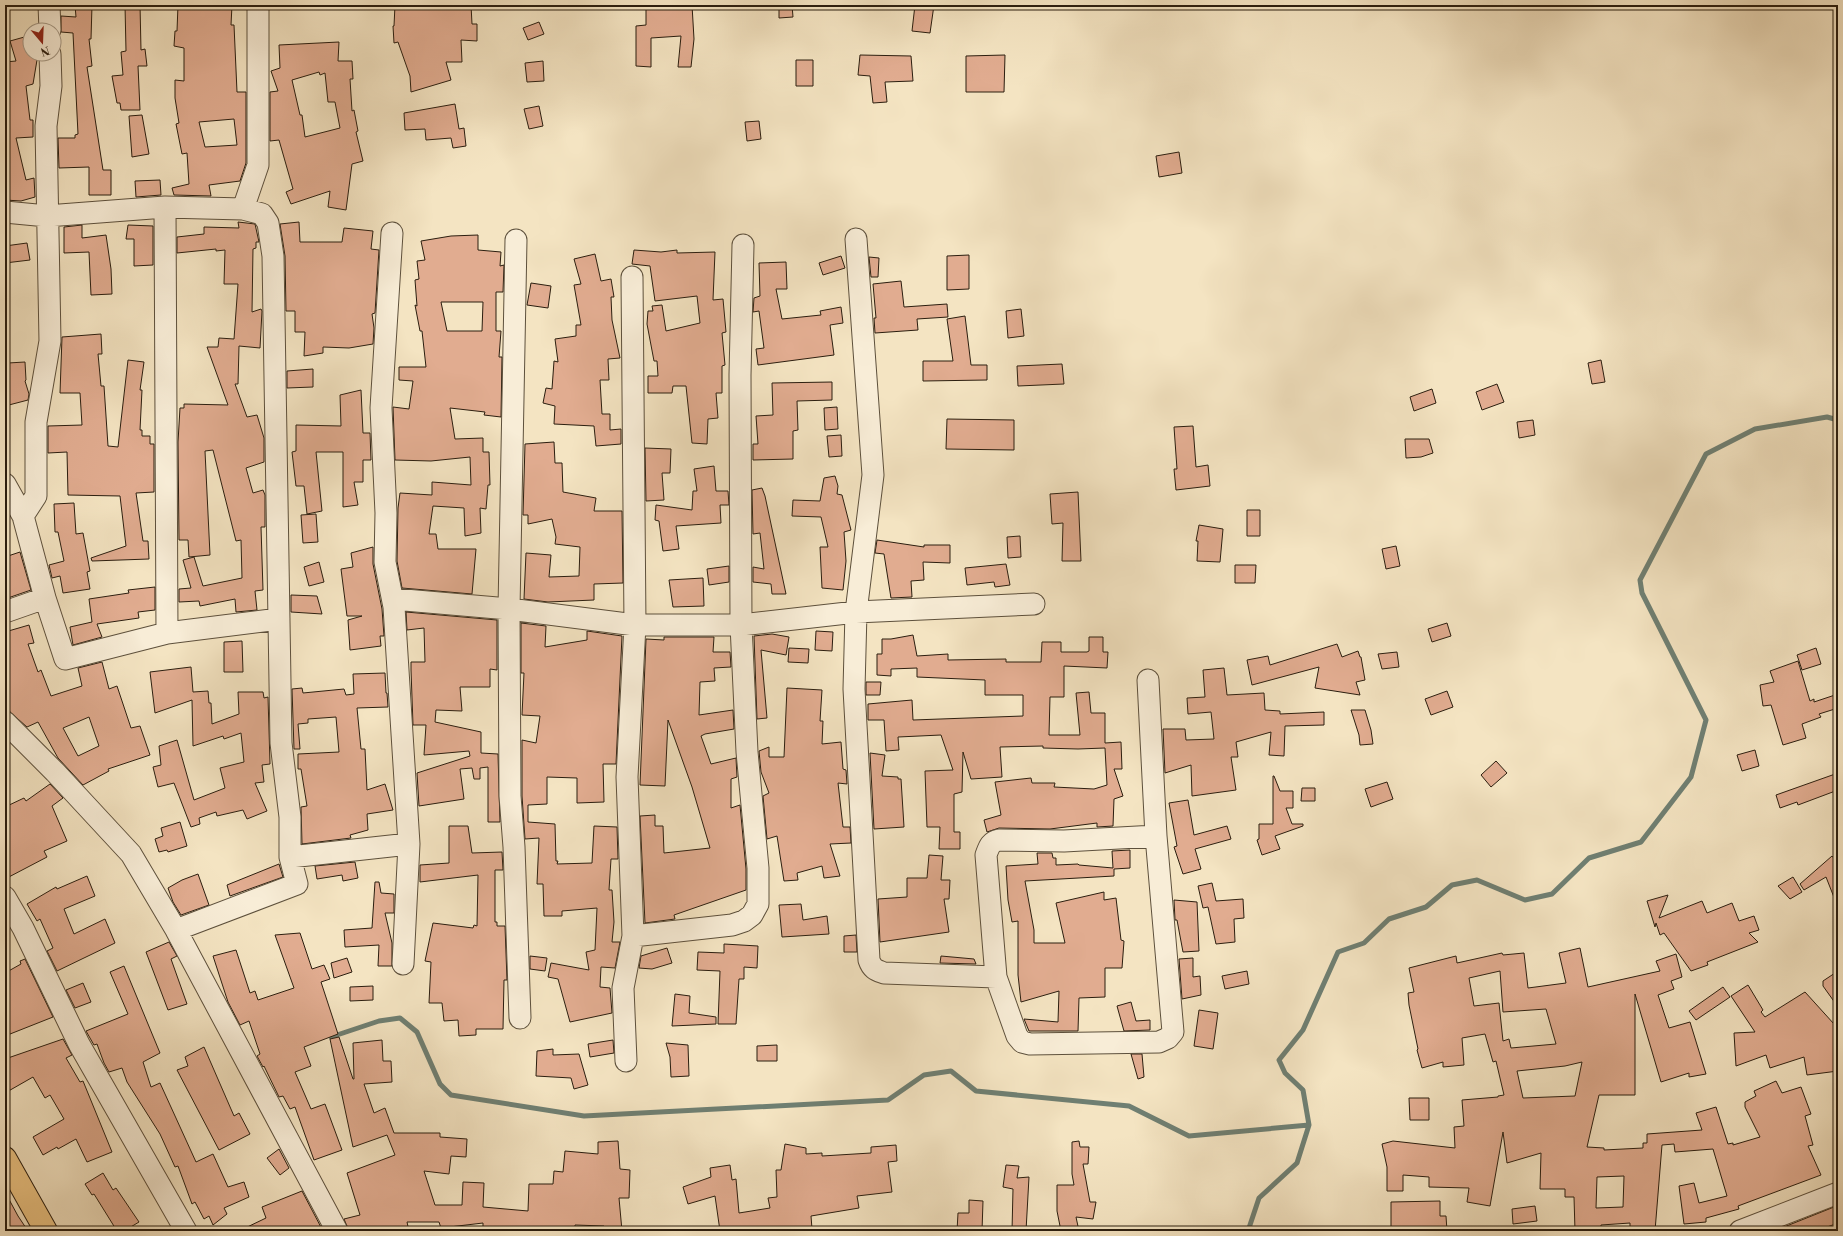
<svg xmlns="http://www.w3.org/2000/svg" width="1843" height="1236" font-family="'Libre Bodoni',serif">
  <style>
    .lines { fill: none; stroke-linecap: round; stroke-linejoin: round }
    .stream { stroke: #6f7f72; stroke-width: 5 }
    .building { fill: #e1ac90; stroke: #2b1e0f; fill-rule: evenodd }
    .minor-casing { stroke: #5d503c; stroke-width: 23 }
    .major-casing { stroke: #2b1e0f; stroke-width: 24 }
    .minor { stroke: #f8edd7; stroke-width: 21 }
    .major { stroke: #eac281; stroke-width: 22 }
  </style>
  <rect width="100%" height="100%" fill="#f4e4c2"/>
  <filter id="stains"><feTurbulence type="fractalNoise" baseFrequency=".005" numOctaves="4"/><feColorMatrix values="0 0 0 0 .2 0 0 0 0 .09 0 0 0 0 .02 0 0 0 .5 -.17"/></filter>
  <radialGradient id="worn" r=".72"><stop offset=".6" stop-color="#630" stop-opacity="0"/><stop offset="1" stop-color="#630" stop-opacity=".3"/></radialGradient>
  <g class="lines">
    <path class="stream" d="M331 1037 379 1021 400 1018 417 1032 440 1084 451 1095 584 1116 888 1100 924 1075 951 1071 976 1091 1129 1106 1189 1136 1309 1125
      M1248 1231 1259 1198 1297 1163 1309 1125 1303 1090 1285 1073 1279 1060 1303 1030 1338 952 1364 943 1389 919 1426 907 1452 885 1477 880 1525 900 1552 894 1589 858 1641 842 1691 777 1706 720 1642 593 1640 580 1706 454 1755 429 1827 417 1838 420"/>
  </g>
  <path class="building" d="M75 5H92L91 39H89L92 66 87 67 103 170H111V195H89V167L59 168 58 138H75V135L78 134 73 33 61 32V16L76 17Z
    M125 5H140L141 50 145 49 147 66H138L140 110H121L120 103H117L112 76 123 75 121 52 126 51Z
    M178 5H232L231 25H234L237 92H246V163L240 181 209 185 211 196 174 195 172 188 189 184 187 153 182 154 176 124 179 123 175 98V80L184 81V48L174 46 175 31H177ZM234 119 237 145 205 147 199 122Z
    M395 5H471L472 24H477V41L461 40 462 62H446L451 80 411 92 410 76 398 42 394 43 393 26H394Z
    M670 5H692L694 39 691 67H678L681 36 651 38V67L636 66V26L646 25V8H670Z
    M779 5H792L793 17 779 18Z
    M915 5H934L930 33 912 31Z
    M539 22 544 34 528 40 523 28Z
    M28 36 30 54H38L33 84 26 86 30 120H33V137L16 138 26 180 34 178 35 197 21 201 5 200V116L9 115 5 87V62L16 61 10 41Z
    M339 42 338 61H352L353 79H350L352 111 354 110 358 131 356 132 363 161 352 164 346 210 328 207 330 191 291 204 286 192 293 189 279 140 270 141V92L278 91 271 71 280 68 279 45ZM319 72 320 75 325 73 328 102H335L340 128 305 137 302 115H300L292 80Z
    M860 55 911 56 913 81 885 82 887 102 873 103 870 76 858 75Z
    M1005 55 1004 92H966V56Z
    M796 60H813V86H796Z
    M543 61 544 81 527 82 525 63Z
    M455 104 459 129 464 128 466 146 453 148 451 138 426 140 425 129 405 130 404 113Z
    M539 106 543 126 529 129 524 109Z
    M142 115 149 154 132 157 129 116Z
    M759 121 761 139 747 141 745 122Z
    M1179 152 1182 173 1159 177 1156 156Z
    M160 180 161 195 136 197 135 181Z
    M238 222 255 224 259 242H256V248L253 249 252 312 261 309 262 311 260 348 239 346 238 384H235L247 417 257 415 264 438V462L246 468 253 493 263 490 265 495V527H261L263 590 255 591 257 610 236 612 235 599 200 606 199 601 179 602V589L191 588 183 560 194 557 203 586 242 578 241 540 236 541 213 450 205 451 210 555 189 557 188 540H179L178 442 180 408H184V404L228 405 207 347H218L219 338 234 339 238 284H224L225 250 216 251V249L177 253V237L204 234V227L239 228Z
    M299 222 300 242H342L344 228 373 231 371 249 379 250 375 313 372 314 374 328 373 344 349 348 323 347V353L304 356 305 332H295V311H286L285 256 280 224Z
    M82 225V238L106 235 111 269 112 294 91 295 89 252 64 253V227Z
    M128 225 153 226V265L134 266V239H126Z
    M478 235V250L501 252 500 266 504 265 503 292H496V331H501L499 357H502L501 417 484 415 485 412 450 408 455 439 483 438V452H489L490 485H488L486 509 480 508 481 533 465 536 464 508 433 506 429 534H436L438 549H476L472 594 402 588 397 561 398 508 400 493 432 495V482L471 485 470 457 431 461 395 460 393 407 409 409 413 381 399 380V367H426L422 331H420L415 305 417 306 415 280 419 279 417 261 425 260 421 241 451 236ZM441 302H483L482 331H447Z
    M27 243 30 260 5 263V246Z
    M634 250 661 252 677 250V253L715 252 713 300 723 299 726 332 722 333 725 365 722 366V393H716L718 418 708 419 707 444 692 443 686 386H673L672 393H648V376H658L657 361H654L647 324 648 311H653L652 306 662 305 666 331 700 323 697 296 655 301 650 266 632 264Z
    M595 254 601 281 611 279 614 297H611L612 320 620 358 608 359 609 380H600L602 414H610V430L621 429V444L596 446 594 426 554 424 555 406 543 403 546 388 552 389 554 361 558 362 555 339 576 336V325H581L574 285 581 284 574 259Z
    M969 255V289L947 290V256Z
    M841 256 845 268 823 275 819 263Z
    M869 257 879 258 878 277H871Z
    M786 262 787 289H776L782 319 821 315 820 311 841 307 843 323 830 325 834 355 758 365 756 349 764 348 759 311 753 312 754 298 760 296 759 263Z
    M901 281 904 307 947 304 948 317 917 319 918 330 875 333 874 318H876L873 284Z
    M531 283 551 286 548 308 527 305Z
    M1021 309 1024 336 1008 338 1006 311Z
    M965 316 971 365H987V380L923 381V361H953L947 319Z
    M101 334 102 354H98L101 386H104L108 446 118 447 128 360 144 362 140 390H142L140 430H142V436H150V444H154V492L136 493 143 541H148L149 559 92 561 91 558 126 546 120 496 68 495 67 452 48 453V426L82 425 80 393H60L62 337Z
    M1601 360 1605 382 1592 384 1588 363Z
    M25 362 26 380 25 381 29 394 28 400 5 406V384H9L8 363Z
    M1062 364 1064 384 1018 386 1017 366Z
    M313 369V387L287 388V371Z
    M832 382V400L797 401 798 430 793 431V459L753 460V444H758L756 416 773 415 772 383Z
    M1497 384 1504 402 1482 410 1476 392Z
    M1432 389 1436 403 1414 411 1410 397Z
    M361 390 363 433H370L371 460H363V482H354L358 505 343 507V452H316L322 511 307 514 304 486H296L292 452 296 451V425L341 426 340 395Z
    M837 407 838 429 825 430 824 408Z
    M947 419 1014 420V450L946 449Z
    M1533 420 1535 435 1519 438 1517 422Z
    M1193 426 1196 467 1208 465 1210 486 1176 490 1174 469H1177L1174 427Z
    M841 435 842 456 829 457 827 436Z
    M1405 439H1429L1433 453 1421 457 1406 458Z
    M554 442 555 463H562L563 492 596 498 594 511H622L623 583 594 584V600L548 602 524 599 526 553 551 555 549 577 579 576 580 547 555 544 556 537 552 519 528 524V515H523L525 444Z
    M645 448 671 449 670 473H662L664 500 646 501Z
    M714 466 716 491H728L729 505H720L721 523 676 526 679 549 663 551 659 521 655 520 656 505 692 510 693 491H697L694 469Z
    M835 476 838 486 837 494 842 495 851 530 844 532 846 561 843 590 822 588 820 547H828L821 517 792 516 793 500 820 501 824 478Z
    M762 488 765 496 786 594H772L771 584 753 582V567L764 569 760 533 753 534 752 490Z
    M1078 492 1081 561H1062L1063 523 1052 524 1050 494Z
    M74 503 76 534 83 533 90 571 87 572 90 589 63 593 60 576 52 578 49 565 64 561 58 532H55L54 504Z
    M1247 510H1260V536H1247Z
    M316 514 318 542 303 543 301 515Z
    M1199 525 1223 529 1220 562 1197 561 1198 541H1196Z
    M1020 536 1021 557 1008 558 1007 537Z
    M877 540 924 547V545H950V563L923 562 924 580 911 581 912 597 891 598 884 554 875 553Z
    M1396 546 1400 566 1386 569 1382 549Z
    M373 547V564L382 609 384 636H380L381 646 350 650 348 620 362 616H347L341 569 353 567 351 553Z
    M20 552 31 590 5 599V557Z
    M319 562 324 582 309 586 304 567Z
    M1006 564 1010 585 995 587 994 582 967 585 965 568Z
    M1235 565H1256L1255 583H1235Z
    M729 566V582L709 585 707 569Z
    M703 578 704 606 673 607 669 580Z
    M155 587V610L138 612 139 618 97 624 102 637 73 645 70 627 92 622 89 599 129 593 128 590Z
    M291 595 317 596 322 614 291 612Z
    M406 612 497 620V670L490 669V687H460L462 711 436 710 435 722 481 732V753L498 754 500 822H488V767L480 768V779H474L472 768 460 769 464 799 419 806 417 773 470 756 469 751 424 755 426 725H413L411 670V662H425L424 628 407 630Z
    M521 623 546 626 545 647 587 640V631L622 636 616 764H603L604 802 577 803V778L547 777V804L528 805V822L555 824 556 861H558L557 864 592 863 594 826 617 827 618 859H611L609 890H612L614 922 612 942H620L615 968 601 967 600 987 610 988 612 1013 570 1022 558 979 548 977 551 963 589 970 586 952 595 950 597 908 562 911V916H544L543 884H537L539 838 525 839 522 796V740L536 743 540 716 522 715 524 673H521Z
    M1447 623 1451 636 1432 642 1428 629Z
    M29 625 34 643 28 644 38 672 41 670 51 696 82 686 78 668 102 662 109 689 117 686 131 728 140 726 150 755 108 769 109 771 83 785 58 758 38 722 27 727 10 712 5 701V632ZM89 717 99 746 78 756 63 728Z
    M816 631 833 632 832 651 815 650Z
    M772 634 789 637 786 655 761 650 767 718 757 719 754 636Z
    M913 635 917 656 948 654V660L1006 659V662H1041L1042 642H1061V652H1087L1089 651V637H1103V652H1108L1107 668 1064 666V697H1050L1049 735H1080L1076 693 1089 692 1091 713H1105V743L1121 742 1122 769H1114L1123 796 1114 799 1113 826 1097 827V823L1050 829 999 828 987 832 984 820 1001 815 995 782 1031 778 1032 783H1055L1054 787 1094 789 1107 785 1105 748 1078 749 1043 748V746L1000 747 1002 777 971 779 963 752 962 792 954 794V832H960V849H939L940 827H927L925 771 953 770 941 735 898 737 899 750 886 751 884 720H868V704L912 700 913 720 1023 716V695H985V680L917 677V668L891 669V676L877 675V654H882V639H891Z
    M664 637H714L713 652H730L731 667 714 668 715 681 700 682 699 715 733 710 734 729 705 734 701 736 711 764 736 758 737 777 731 779V808L740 805 746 869V890L674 915 675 919 645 923 640 816 655 815V826H663L664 853 710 848 692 787 668 720 665 786 640 785 646 639 664 640Z
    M242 641 243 672H224V642Z
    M1337 644 1342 657 1358 651 1360 657H1361L1365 680 1356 682 1360 695 1315 688 1319 667 1252 685 1247 660 1268 656 1270 665Z
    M789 648 809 649 808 663 788 662Z
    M1816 648 1821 664 1802 670 1797 655Z
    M1397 652 1399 667 1382 669 1378 654Z
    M1798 661 1810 701 1814 699V702L1838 694V708L1819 714 1821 717 1802 724 1806 738 1783 745 1771 705 1763 706 1760 685 1774 682 1770 671Z
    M191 667 193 692 208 691 209 703H211L212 724 239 714 238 692H263L264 698 268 697 270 764 262 765 264 782 255 783 267 811 247 819 243 810 217 816 216 812 199 818 200 824 191 827 174 783 158 787 153 767 161 765 159 746 177 740 194 800 225 788 220 768 244 762 241 733 224 739 223 736 193 746 192 700 155 713 150 672Z
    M1224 668 1227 695 1264 693 1265 710 1280 711V714L1324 712V725L1285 726 1284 756 1269 755 1271 732 1236 742 1238 757H1231L1236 790 1192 796 1191 765 1165 773 1163 729H1185L1186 740 1214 739 1211 712 1188 714 1187 698 1205 697 1203 670Z
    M385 673 386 693H387L388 707 357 708 361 749H365L367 790 385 784 393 810 367 814 368 830 350 835 351 838 302 844 301 807 307 806 301 769H298V754L339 752 336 717 308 719V723L298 724 300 749H294L292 689 302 688 303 693 344 689 346 695 354 694 353 674Z
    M866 682H881L880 695H866Z
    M787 688 822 690 820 721H823L822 744 841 742 843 769 846 770 847 784 838 783 843 827H850L851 843 830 844 840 876 824 878 822 866 797 873 798 880 784 881 777 836 767 839 763 796 769 793 761 772 759 751 769 747V757H784Z
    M1447 691 1453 707 1431 715 1425 699Z
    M1351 710H1365L1371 730 1373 744 1360 745 1359 735Z
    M1755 750 1759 766 1742 771 1737 755Z
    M870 753 885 755 882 776 898 777V779H901L904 827 874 829Z
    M1496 761 1507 773 1491 787 1481 775Z
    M1838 773V790L1798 805 1797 802 1780 808 1776 795Z
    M1273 776H1274L1280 791H1293V808H1286L1292 824H1303V826L1275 836 1280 849 1262 855 1257 840 1259 839V824H1273Z
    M1387 782 1393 799 1371 807 1365 789Z
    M50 784 63 798 52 806 67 841 44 851 47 857 5 879V807L24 798 26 801Z
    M1302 788H1315V801H1301Z
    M1188 800 1194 835 1227 826 1231 839 1195 849 1201 869 1183 874 1174 847 1177 846 1169 803Z
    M180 822 187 846 168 852 167 850 159 852 155 839 163 836 161 828Z
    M449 826H468L472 853 502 852 503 870H495V922H497V926H505L507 980H504L503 1029H476V1035L459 1036 458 1020 444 1021 442 1003H429L431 962 425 961 433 923 473 928 474 925 477 926 478 875 420 882V865L449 863Z
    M1130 850V868L1114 869V876L1025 881 1034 930V943H1065L1056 903 1104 892V900L1116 898 1121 940 1124 941 1122 968H1105V997L1079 998 1078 1031H1029L1024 1019 1058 1022 1059 991 1021 1002 1018 975V921L1012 922 1008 900 1006 866 1038 864 1037 853H1052L1053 858H1056V865L1078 864 1079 865 1113 868 1112 851Z
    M929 855 943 856 941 880H950L949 899H944L949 932 880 942 878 899 907 897V878H927Z
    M1832 856 1838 863 1837 905 1826 877 1804 890 1800 884Z
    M355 862 358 878 343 881 342 875 317 879 315 866Z
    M279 864 283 877 230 896 227 885Z
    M198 874 209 905 181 915 173 902 168 888 182 880Z
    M87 876 95 896 64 909 74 934 105 919 115 943 57 971 47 951 53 948 40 919 37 921 27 904 56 887 57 889Z
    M1793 877 1802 892 1790 899 1778 886Z
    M375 882H379L381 893 394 894V913H385L392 943V966H378L379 945 345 947 344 930 372 928Z
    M1212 883 1216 901 1243 899 1244 918 1234 919 1235 942 1216 944 1208 907 1203 908 1198 886Z
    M1668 895 1659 918 1702 901 1707 913 1732 903 1739 921 1754 916 1759 930 1749 933 1758 942 1707 962 1708 965 1691 971 1664 933 1660 935 1656 923 1655 927 1647 901Z
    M1174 900 1197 902 1199 951 1183 952 1177 920H1175Z
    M801 904 803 920 827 916 829 934 782 937 779 905Z
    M300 933 312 969 324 965 330 979 321 982 338 1034 304 1047 311 1066 295 1072 311 1109 325 1104 342 1150 314 1160 295 1107 290 1109 283 1096 279 1097 264 1066 263 1067 257 1056 260 1054 249 1021 240 1025 228 1002 213 956 236 950 250 993 255 991 258 1000 294 988 275 935Z
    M856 935 857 952H844V936Z
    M169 942 177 956 171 959 187 1004 168 1010 146 952Z
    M724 944 758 946 757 968 744 967V979H739L736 1024H718L720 971 697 970 698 952 724 953Z
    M667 948 672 963 652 969 639 968 641 956Z
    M1580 948 1588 987 1660 971 1656 961 1676 954 1682 977 1671 981 1674 989 1658 995 1669 1028 1690 1022 1706 1074 1689 1077V1073L1661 1082 1635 994V1095H1599L1587 1147 1604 1148V1150L1643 1148V1143H1647V1134L1702 1130 1696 1113 1716 1107 1728 1144 1733 1143V1145L1760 1137 1745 1107V1102L1756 1096 1754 1091 1776 1081 1782 1093 1801 1087 1811 1114 1805 1116 1813 1145 1808 1146 1821 1175 1738 1206 1739 1209 1706 1218V1222L1684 1224 1679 1186 1694 1183 1699 1203 1727 1196 1713 1149 1675 1152 1674 1144 1662 1145 1655 1231H1630V1223L1601 1225V1231H1575L1574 1197H1565V1189H1540L1541 1153 1507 1163 1503 1132 1490 1206 1467 1202 1469 1188 1429 1187V1177L1403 1175V1191H1387V1167L1382 1144 1393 1141 1455 1148 1454 1127 1464 1126 1462 1100 1498 1097V1096L1504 1095 1496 1061 1493 1062 1485 1034 1462 1038 1464 1065 1443 1067V1062L1422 1068 1417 1050 1418 1049 1409 1005 1408 993 1414 992 1409 968 1456 956 1457 963 1502 953 1503 955 1524 953 1528 988 1566 983 1559 953ZM1500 971 1503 1012 1546 1009 1556 1044 1511 1048 1509 1039 1503 1041 1499 1003 1474 1006 1469 978ZM1582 1062 1575 1096 1523 1098 1517 1071 1565 1066ZM1624 1176 1623 1207 1596 1208 1597 1177Z
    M530 956 547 958 545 971 530 969Z
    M941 956 974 959 976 964 940 963Z
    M347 958 352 972 334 978 331 963Z
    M1193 958V977L1200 976 1201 995 1182 999 1179 959Z
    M25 959 53 1017 5 1036V973L21 964 20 961Z
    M124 966 160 1053 143 1062 151 1087 160 1083 196 1162 213 1154 228 1187 244 1182 249 1197 224 1208 227 1214 213 1225 209 1216 204 1219 195 1202 192 1204 178 1166 175 1167 160 1134 127 1082 122 1068 109 1072 104 1063 97 1044 94 1045 86 1031 128 1014 110 972Z
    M1247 971 1249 984 1225 989 1222 976Z
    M1838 971V1007L1823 986V981Z
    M83 983 91 1002 75 1008 66 990Z
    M1748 985 1763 1010 1761 1012 1765 1017 1805 992 1834 1024 1838 1023V1071L1807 1075 1804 1057 1770 1068 1766 1055 1736 1066 1734 1033 1755 1032 1731 996Z
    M373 986V1000L350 1001V987Z
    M1723 987 1730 997 1696 1020 1689 1011Z
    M675 994 690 996 689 1013 716 1017V1024L672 1026Z
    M1131 1002 1136 1021 1150 1020V1030L1124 1031 1117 1006Z
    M1199 1010 1218 1013 1213 1049 1194 1046Z
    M339 1037 353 1079H354L353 1043 382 1040 383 1061H391L392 1082 364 1084 374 1113 385 1108 394 1133H440V1137L467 1139 466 1157 451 1156 449 1174 424 1171 435 1205H462L463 1182 484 1183 483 1207 528 1211 529 1184H553L554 1171 563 1172 565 1151 598 1154V1142L618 1141 620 1169 630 1170 629 1198H619L622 1231H604V1226L575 1225V1231H536V1227L483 1230V1223L441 1228 439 1222H407L409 1231H349L344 1219 360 1215 347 1173 395 1155 387 1135 353 1147 330 1039Z
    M63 1039 72 1055 66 1058 80 1082 83 1081 112 1152 87 1162 76 1139 58 1149 57 1147 43 1155 33 1137 64 1119 50 1095 45 1098 33 1077 5 1093V1059Z
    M613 1040 614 1053 590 1057 588 1044Z
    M666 1043 688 1045 689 1076 671 1077 670 1057Z
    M777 1045V1061H757V1046Z
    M204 1047 234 1116 239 1113 250 1134 219 1150 177 1070 188 1066 185 1057Z
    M553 1049V1055L579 1054 588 1085 574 1089 571 1078 536 1076 537 1051Z
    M1131 1054H1142L1144 1077 1138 1079Z
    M1409 1098H1429V1120H1410Z
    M1079 1141 1080 1147H1089L1088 1164H1083L1090 1202H1096L1093 1219 1076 1217 1079 1231H1061L1057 1211V1185H1074L1072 1174V1142Z
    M785 1144 806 1148V1154L822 1153V1156L871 1153V1147L896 1145 897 1161 888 1162 892 1192 857 1196 859 1208 811 1216 812 1229 787 1231H720L715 1196 688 1204 683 1187 711 1177 710 1168 730 1165 732 1180 736 1179 739 1213 770 1208 768 1198 777 1197 776 1170H781Z
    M279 1149 289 1168 280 1175 267 1158Z
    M1006 1165 1019 1166 1017 1178 1029 1177 1026 1231H1012L1013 1189 1003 1187Z
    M103 1173 113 1190 116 1188 139 1222 124 1231H117L94 1194 92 1195 85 1184Z
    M302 1191 323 1231H239L266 1218 262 1207Z
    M5 1192 18 1216 28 1231H5Z
    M969 1200 983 1201 982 1231H957L958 1213H969Z
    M1440 1201V1216H1446L1447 1231H1434V1228L1391 1229V1202Z
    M1535 1206 1537 1221 1513 1224 1512 1209Z
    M1834 1207 1838 1216V1223L1816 1231H1774Z"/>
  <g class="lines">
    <defs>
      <path id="minor" d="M49 5 50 30
        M165 207 167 633
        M243 209 258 165V5
        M5 212 47 216 165 207 243 209 262 214 268 223 273 256 281 743 290 817V857L297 884 176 930
        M392 233 381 408 386 513 385 562 394 607 409 844 403 964
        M856 239 873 475 856 612 854 689 869 960C872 969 876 970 884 973L996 977
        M516 240 509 609 510 796 514 847 520 1018
        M5 484 23 516
        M45 598 23 516 36 496V422L50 341 46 126 51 86 50 54
        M393 599 509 609 635 625H741L856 612 1034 604
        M5 612 45 598 65 659 167 633 279 619
        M1148 680 1156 836 1173 1032 1168 1038 1159 1042 1030 1044 1022 1042 1017 1036 996 977 986 855C989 847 990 842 999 840L1064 841 1156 836
        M5 722 55 772 131 854 176 930 337 1231
        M290 857 409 844
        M5 897 23 928 79 1044 186 1231
        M633 936 732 925 744 921 752 915 758 904V868L747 752 741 625 740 375 743 245
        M626 1061 623 988 633 936 627 777 635 625 632 277
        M1740 1231 1838 1193"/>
      <path id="major" d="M5 1158 46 1231"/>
    </defs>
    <use href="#minor" class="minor-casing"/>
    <use href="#major" class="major-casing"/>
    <use href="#minor" class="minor"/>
    <use href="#major" class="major"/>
  </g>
  <rect width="1843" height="1236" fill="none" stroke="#f4e4c2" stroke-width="20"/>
  <rect x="6" y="6" width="1831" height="1224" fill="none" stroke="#2b1e0f" stroke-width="2"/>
  <rect x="10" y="10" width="1823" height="1216" fill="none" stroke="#2b1e0f"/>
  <g transform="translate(42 42) rotate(161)"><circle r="19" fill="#f8edd7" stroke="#a69a87"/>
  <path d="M0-3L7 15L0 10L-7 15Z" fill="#8f2418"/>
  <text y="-6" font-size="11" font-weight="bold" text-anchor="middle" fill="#2b1e0f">N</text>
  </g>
  <rect width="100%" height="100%" filter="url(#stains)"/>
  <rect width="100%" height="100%" fill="url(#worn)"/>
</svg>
